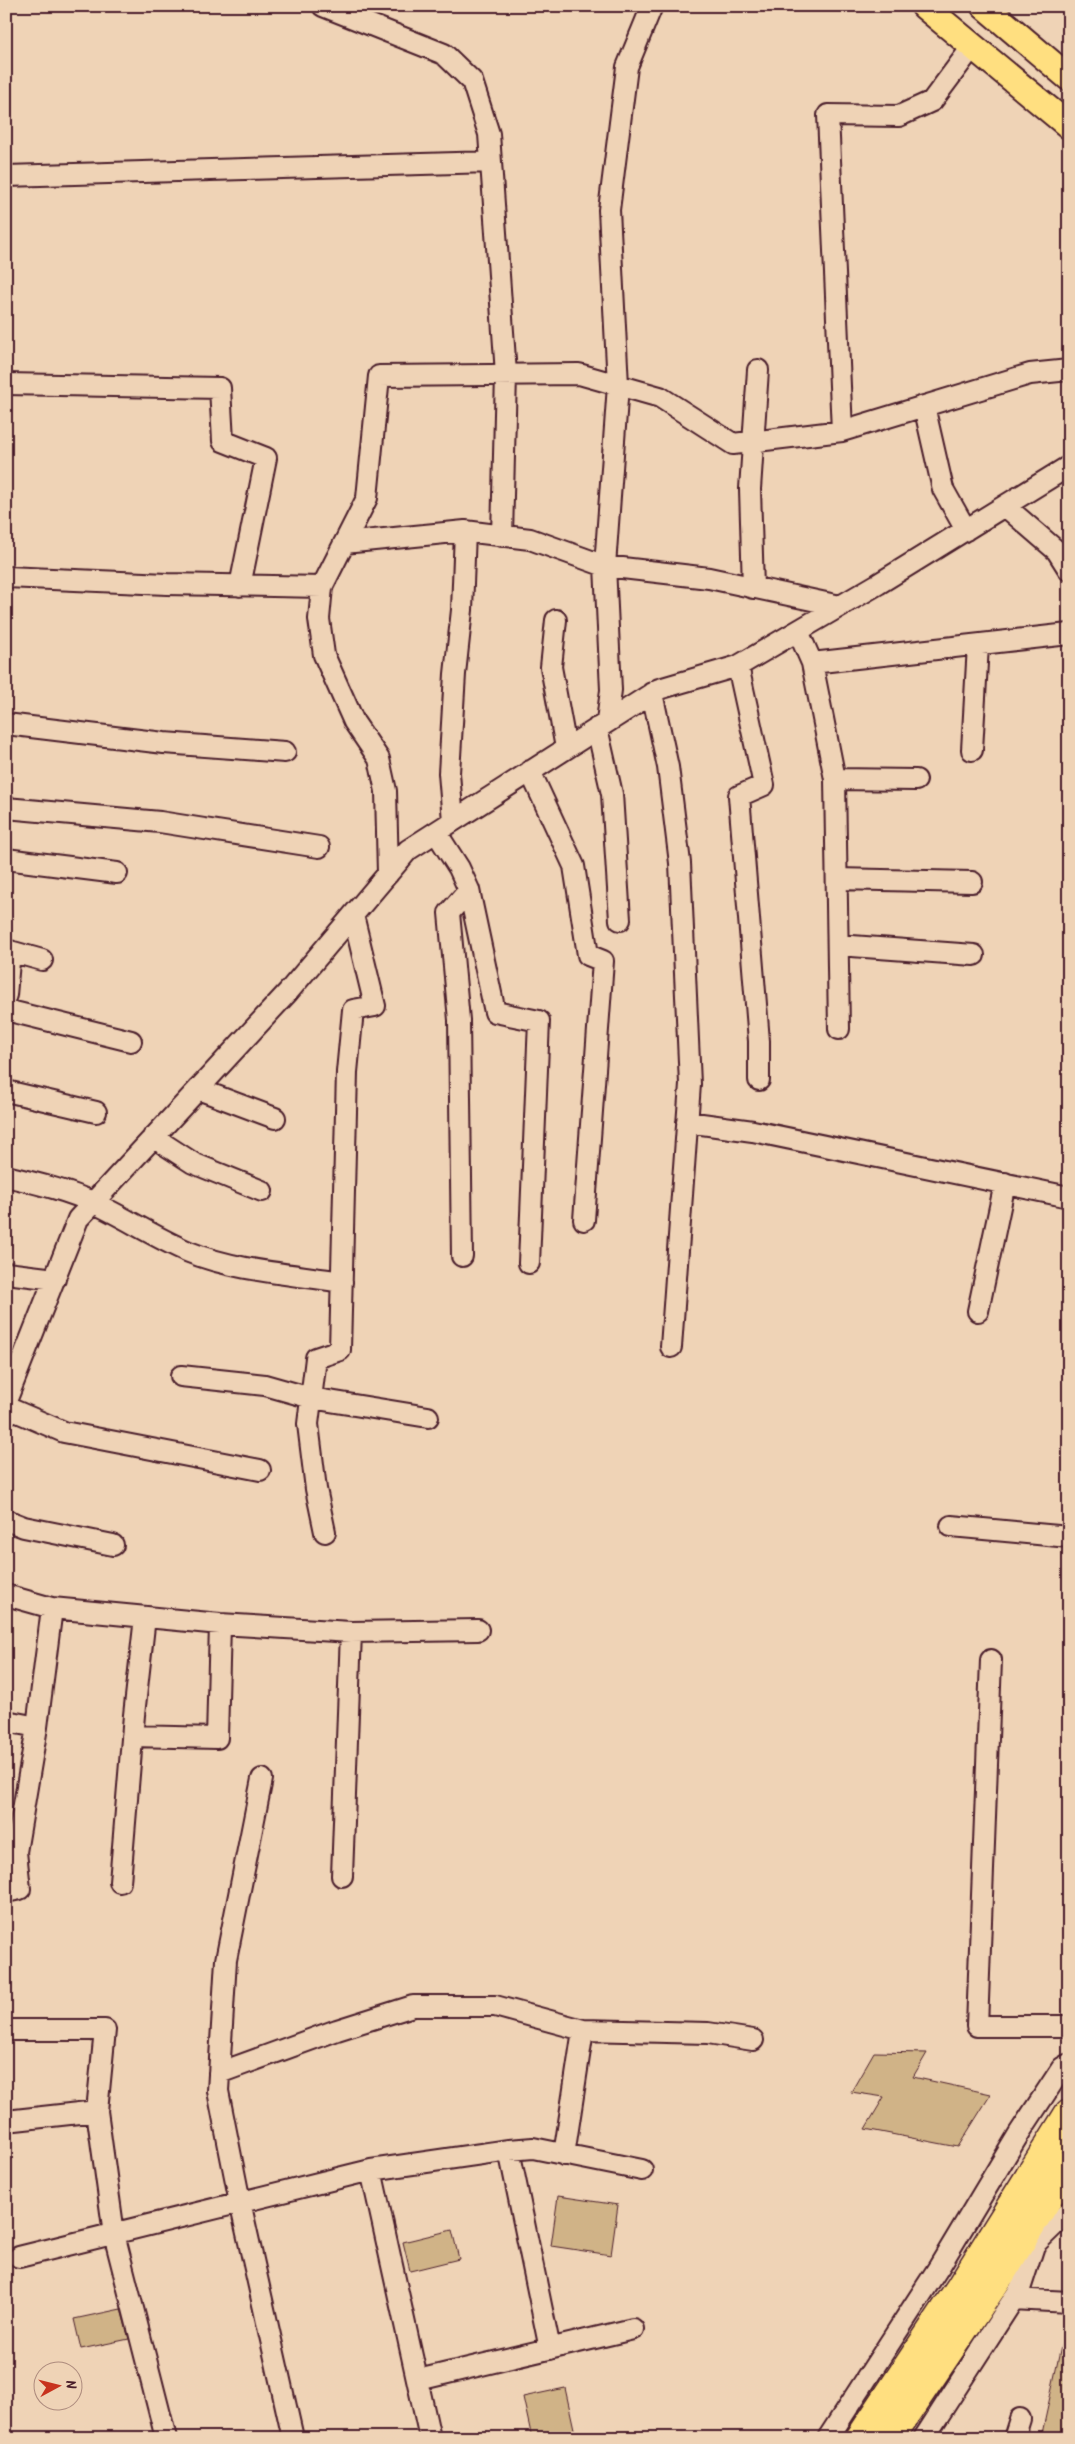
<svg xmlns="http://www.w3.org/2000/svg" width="1075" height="2444" font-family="Kalam,sans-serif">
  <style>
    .building { fill: #d0b387; stroke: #4a1f2b }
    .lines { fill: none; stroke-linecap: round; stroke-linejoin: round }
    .minor-casing { stroke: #4a1f2b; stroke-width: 24 }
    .major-casing { stroke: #4a1f2b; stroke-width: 29 }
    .highway-casing { stroke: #4a1f2b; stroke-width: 31 }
    .minor { stroke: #efd3b6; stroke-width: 20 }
    .major { stroke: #ffdf80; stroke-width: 25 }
    .highway { stroke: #ffdf80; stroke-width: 28 }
  </style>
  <rect width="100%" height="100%" fill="#efd3b6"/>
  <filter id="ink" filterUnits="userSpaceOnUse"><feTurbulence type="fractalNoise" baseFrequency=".02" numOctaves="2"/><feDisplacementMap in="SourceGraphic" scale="10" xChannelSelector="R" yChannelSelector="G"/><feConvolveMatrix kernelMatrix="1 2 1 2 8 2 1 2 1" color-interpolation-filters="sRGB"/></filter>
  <g filter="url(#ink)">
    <path class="building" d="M874 2052 927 2053 913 2077 991 2094 958 2147 865 2129 884 2097 851 2092Z
      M558 2196 618 2205 611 2255 551 2246Z
      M452 2230 459 2259 410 2271 403 2242Z
      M121 2309 129 2339 81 2349 74 2319Z
      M1062 2342H1069V2438H1041Z
      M565 2388 576 2438H532L523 2397Z"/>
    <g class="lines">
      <defs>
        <path id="minor" d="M323 6 444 54 472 81 489 134 506 374 502 536
          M6 176 491 162
          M6 384 220 388 223 441 266 458 240 586
          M924 406 943 489 966 530
          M842 431 828 115 899 116 932 101 973 46
          M1005 506 1057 551 1069 570
          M344 543 465 531 530 539 605 566 709 578 840 606
          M6 577 167 584 322 587 367 498 379 376 579 374 660 397 733 444 842 431 1030 374 1069 370
          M322 587 319 619 324 655 354 722 379 759 386 791 388 874
          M753 588 750 489 758 370
          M556 620 551 667 566 748
          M798 631 812 663 835 779 839 1029
          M812 663 1069 634
          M738 666 764 785 739 796 759 1041V1080
          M652 693 668 767 680 863 690 1084 671 1347
          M607 721 611 690 605 566 618 385 609 210 627 67 652 6
          M6 724 164 743 285 752
          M597 728 612 794 620 920
          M972 750 978 645
          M530 771 574 866 588 955 603 961 584 1220
          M835 779 916 780
          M6 808 160 822 319 847
          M453 821 449 773 455 674 462 610 465 531
          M436 832 459 868 469 890 495 1012 539 1021 529 1263
          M6 859 117 873
          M837 879 972 882
          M838 945 974 955
          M6 950 42 960
          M6 995 10 951
          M6 1010 131 1041
          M198 1089 275 1118
          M6 1091 96 1112
          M687 1122 753 1131 1069 1197
          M153 1137 193 1163 262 1191
          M6 1176C35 1183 67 1190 94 1203 126 1218 156 1238 189 1252 236 1271 292 1274 342 1282
          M462 1256 459 1020 449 913 469 890
          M6 1273 55 1279
          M978 1311 1005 1183
          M181 1376 265 1385 311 1398 428 1417
          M6 1401 78 1219 288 992 408 850 659 689 738 666 878 584 1069 466
          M6 1407 64 1432 260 1470
          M6 1520 24 1527 113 1545
          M951 1526 1069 1537
          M325 1532 316 1489 308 1424 316 1358 340 1350 347 1072 353 1010 375 1006 353 915
          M6 1595 52 1608 220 1624 351 1632 478 1630
          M991 1660 977 2026H1069
          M6 1721 37 1727 52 1608
          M132 1736 217 1738 220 1624
          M262 1779 226 1960 218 2091 240 2202 293 2438
          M6 1851 16 1852 37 1727
          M342 1876 351 1632
          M120 1882 134 1715 145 1617
          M6 1892 20 1889 16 1852
          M6 2030H105L97 2111 114 2234 166 2438
          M219 2073 337 2030 413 2006H495L583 2030 708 2033 753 2040
          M6 2121 97 2111
          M509 2150 550 2349
          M564 2155 583 2030
          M371 2170 430 2438
          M1036 2243 1069 2211
          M19 2257 371 2170 509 2150 533 2148 642 2170
          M1013 2299 1069 2302
          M418 2380 633 2329
          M828 2438 939 2267 1020 2132 1062 2068 1069 2064
          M924 2438 1020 2289 1041 2224
          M1014 2438 1020 2419"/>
        <path id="major" d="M924 6 1069 126
          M984 6 1069 78"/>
        <path id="highway" d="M860 2438 961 2286 1069 2113
          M890 2438 1001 2274 1069 2164"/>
      </defs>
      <use href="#minor" class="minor-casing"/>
      <use href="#major" class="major-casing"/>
      <use href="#highway" class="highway-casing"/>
      <use href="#minor" class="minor"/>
      <use href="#major" class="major"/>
      <use href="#highway" class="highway"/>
    </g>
  </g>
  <rect width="1075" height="2444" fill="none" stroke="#efd3b6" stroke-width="25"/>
  <rect x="12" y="12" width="1050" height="2419" fill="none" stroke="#4a1f2b" stroke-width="2" filter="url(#ink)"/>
  <g transform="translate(58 2386) rotate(83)"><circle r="24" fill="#efd3b6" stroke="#ad8b7e"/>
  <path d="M0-4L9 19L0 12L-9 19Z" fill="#c8321e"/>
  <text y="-8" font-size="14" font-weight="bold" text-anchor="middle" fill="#4a1f2b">N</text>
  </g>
</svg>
